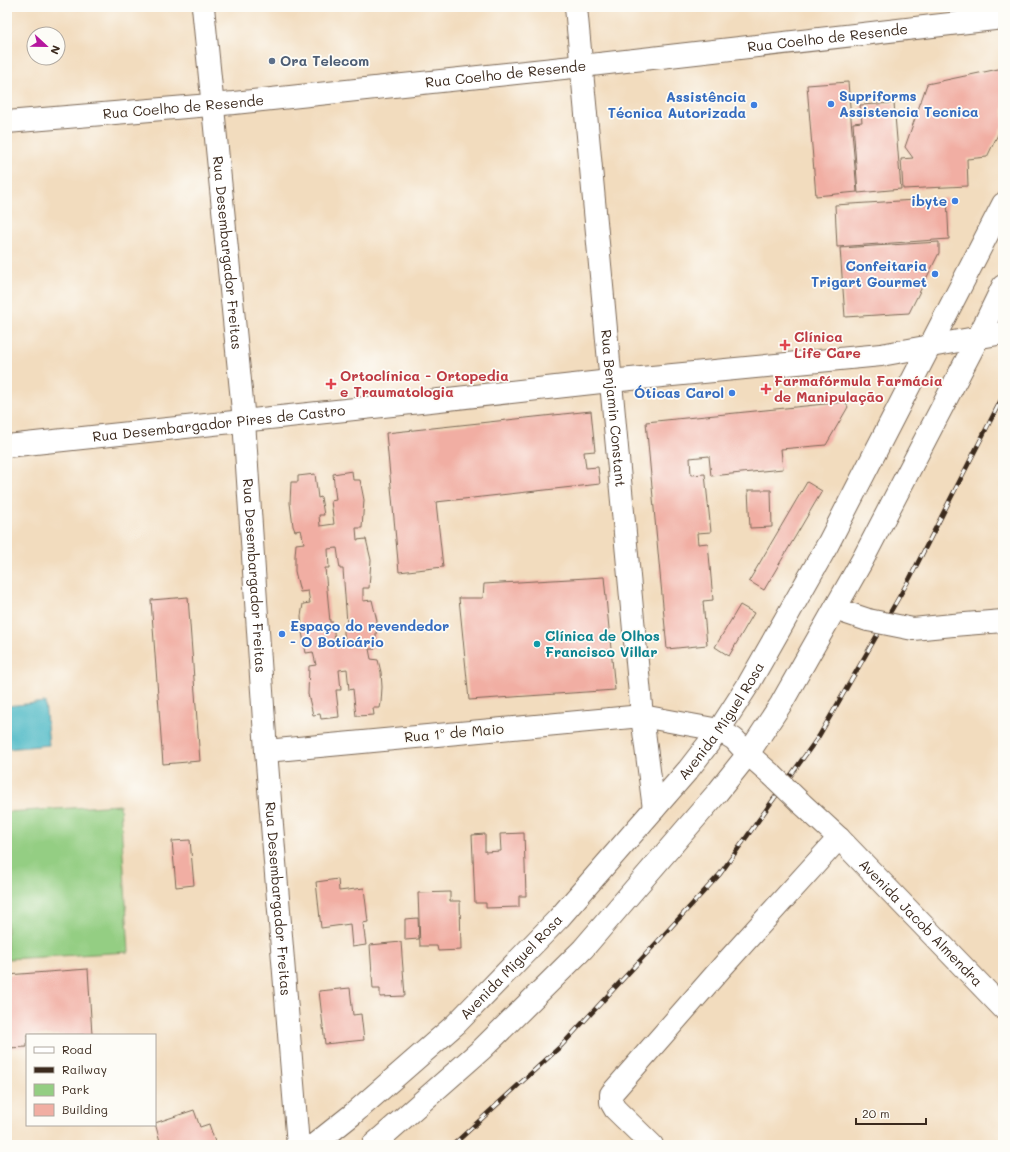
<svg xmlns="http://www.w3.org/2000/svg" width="1010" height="1152" font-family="Mali,sans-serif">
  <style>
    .green { fill: #94ce83; stroke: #687c50 }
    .water { fill: #4ab7c4; stroke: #427071 }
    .building { fill: #f1aea3; fill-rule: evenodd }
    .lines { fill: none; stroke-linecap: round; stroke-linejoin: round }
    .street-casing { stroke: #7b6856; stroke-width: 24 }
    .secondary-casing { stroke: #7b6856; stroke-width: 24 }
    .primary-casing { stroke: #7b6856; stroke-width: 24 }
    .street { stroke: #fff; stroke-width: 22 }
    .secondary { stroke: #fff; stroke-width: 22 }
    .primary { stroke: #fff; stroke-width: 22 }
    .rail-casing { stroke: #3b2a1e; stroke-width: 4.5 }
    .rail { stroke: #fdfcf7; stroke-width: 3; stroke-dasharray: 9; stroke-linecap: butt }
    .street-bridge-casing { stroke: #7b6856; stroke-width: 24; stroke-linecap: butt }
    .secondary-bridge-casing { stroke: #7b6856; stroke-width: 24; stroke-linecap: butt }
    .street-bridge { stroke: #fff; stroke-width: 22 }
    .secondary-bridge { stroke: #fff; stroke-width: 22 }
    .service-dot { fill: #5c6f8a; stroke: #fdfcf7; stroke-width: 1.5 }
    .shop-dot { fill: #3f7fe0; stroke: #fdfcf7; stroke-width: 1.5 }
    .health-dot { fill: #e0444e; stroke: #fdfcf7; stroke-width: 1.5 }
    .culture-dot { fill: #0f9aa8; stroke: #fdfcf7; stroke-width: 1.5 }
    .labels { text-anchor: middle; stroke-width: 3.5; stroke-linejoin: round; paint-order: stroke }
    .street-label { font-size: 14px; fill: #3b2a1e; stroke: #fdfcf7 }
    .service-label { font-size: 14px; font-weight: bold; fill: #4e5e75; stroke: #fdfcf7; text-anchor: start }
    .shop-label { font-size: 14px; font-weight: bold; fill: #366cbe; stroke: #fdfcf7; text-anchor: end }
    .health-label { font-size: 14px; font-weight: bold; fill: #be3a42; stroke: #fdfcf7; text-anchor: start }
    .culture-label { font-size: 14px; font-weight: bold; fill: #0d838f; stroke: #fdfcf7; text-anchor: start }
  </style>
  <rect width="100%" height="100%" fill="#fdfcf7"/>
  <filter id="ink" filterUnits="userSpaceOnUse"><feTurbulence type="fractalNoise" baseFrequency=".025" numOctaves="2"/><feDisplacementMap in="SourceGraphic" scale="8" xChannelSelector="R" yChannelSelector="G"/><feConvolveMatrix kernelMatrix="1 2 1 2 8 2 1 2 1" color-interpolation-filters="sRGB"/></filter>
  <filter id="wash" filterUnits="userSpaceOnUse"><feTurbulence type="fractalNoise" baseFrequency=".012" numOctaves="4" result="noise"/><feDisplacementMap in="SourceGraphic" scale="16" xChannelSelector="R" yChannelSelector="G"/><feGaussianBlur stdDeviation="0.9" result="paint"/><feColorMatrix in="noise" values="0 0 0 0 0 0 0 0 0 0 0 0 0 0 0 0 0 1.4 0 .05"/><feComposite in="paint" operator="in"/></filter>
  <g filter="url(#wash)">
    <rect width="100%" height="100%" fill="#f2dcbe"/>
    <path class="green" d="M120 805 129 952 7 959V812Z"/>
    <path class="water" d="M45 702 49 745 7 749V706Z"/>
    <g id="blocks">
      <path class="building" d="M1003 68V124L987 157 967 159 968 186 903 189 901 159 913 158 905 147 927 84Z
        M848 82 857 192 816 196 807 85Z
        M894 103 901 189 858 193 853 123 862 122 860 105Z
        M947 198 949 239 837 247 835 205Z
        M939 242V253L909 313 845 317 840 248Z
        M845 402 848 407 826 445 781 449 783 469 711 476 709 456 690 458 691 475 705 474 711 532 697 533 698 544 708 543 713 600 703 601 707 645 667 649 646 422Z
        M591 411 595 451 584 452 586 468 598 467 600 484 436 502 443 567 399 572 386 433Z
        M352 471 353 480H360L364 500 362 528H356L357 540 366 539 371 560 369 588H363V601L372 600 377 621 375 649H369L371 659 378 660 381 672 382 687 381 703 380 708H373L374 715 356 716 353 689 349 690 347 669 339 670 341 690H336L339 717 321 719 320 714 313 715 308 694 309 666 316 665 313 652 306 653 302 632 301 616 303 604 310 603 308 591 300 592 295 571V556L296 544 304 543 301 530 295 531 293 526 290 503 291 482H298V476L315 474 318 498 321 497 324 515H319L320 526 334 524 331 501 336 500 333 474ZM337 548 340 569H343L347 623 343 624 345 641 335 642 333 622H330L325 568H329L328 549Z
        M807 482 822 491 764 590 749 581Z
        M748 490H771L772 527 750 528Z
        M604 577 615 690 469 700 459 598H483L484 584Z
        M188 597 200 761 163 764 151 600Z
        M740 605 754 613 729 656 715 647Z
        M524 833 526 896H519V907L486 908V903H475L472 835 485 834V852L501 851 500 834Z
        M190 840 194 885 176 887 172 841Z
        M338 879 339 891 364 888 368 922 363 923 366 945 352 947 350 924 321 928 316 882Z
        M450 892V901H460L461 950 438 951 437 946H420L418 893Z
        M418 918 419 939 405 940V919Z
        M401 942 405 996 380 997V989H373L370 945Z
        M88 969 92 1035H27V1047L7 1048V975Z
        M350 988 353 1015 361 1014 364 1040 325 1044 319 991Z
        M194 1110 200 1127 209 1124 216 1145H161L155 1123Z"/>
    </g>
  </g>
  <g filter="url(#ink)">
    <use href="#blocks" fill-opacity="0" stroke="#7b6856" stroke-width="1"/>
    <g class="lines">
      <defs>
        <g id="street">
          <path id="s1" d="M576 7 642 716 654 809"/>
          <path d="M835 609 868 620"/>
          <path d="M953 625 1003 621"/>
          <path d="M266 751 642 716 719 730"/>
          <path d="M652 1145 615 1109 611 1102V1094L723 966 839 838"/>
        </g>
        <g id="secondary">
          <path id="s2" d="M203 7 244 421 266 751 298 1145"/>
          <path id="s3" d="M7 122 234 103 582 66 1003 18"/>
          <path id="s4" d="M7 446 430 401 610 381 881 355 1003 333"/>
          <path d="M748 754 772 775"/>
          <path id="s5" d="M800 802 839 838 1003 1008"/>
        </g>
        <g id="primary">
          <path d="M719 730 734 739 748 754"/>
          <path id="s6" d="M314 1145 353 1114 456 1024 559 918 688 770 719 730 748 685 828 544 1003 204"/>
          <path d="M373 1145 482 1049 583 949 717 793 748 754 781 704 863 559 978 338 1003 286"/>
        </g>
      </defs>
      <use href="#street" class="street-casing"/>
      <use href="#secondary" class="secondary-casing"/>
      <use href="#primary" class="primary-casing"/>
      <use href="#street" class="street"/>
      <use href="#secondary" class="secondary"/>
      <use href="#primary" class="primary"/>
      <defs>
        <path id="rail" d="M453 1145 562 1045 720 874 819 736 910 578 1003 396"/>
      </defs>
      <use href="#rail" class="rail-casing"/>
      <use href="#rail" class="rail"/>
      <defs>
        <path id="street-bridge" d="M868 620 913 629 953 625"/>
        <path id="secondary-bridge" d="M772 775 800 802"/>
      </defs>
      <use href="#street-bridge" class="street-bridge-casing"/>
      <use href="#secondary-bridge" class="secondary-bridge-casing"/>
      <use href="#street-bridge" class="street-bridge"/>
      <use href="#secondary-bridge" class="secondary-bridge"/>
    </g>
  </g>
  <circle class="service-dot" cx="272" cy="61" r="4"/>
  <g class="shop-dot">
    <circle cx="831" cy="104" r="4"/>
    <circle cx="754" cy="105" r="4"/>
    <circle cx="955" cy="201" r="4"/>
    <circle cx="935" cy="274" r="4"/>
    <circle cx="732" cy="393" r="4"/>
    <circle cx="282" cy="634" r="4"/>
  </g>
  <g class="health-dot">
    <path d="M783 339h4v4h4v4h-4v4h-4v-4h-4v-4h4z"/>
    <path d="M329 378h4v4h4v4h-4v4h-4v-4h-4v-4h4z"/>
    <path d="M764 383h4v4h4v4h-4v4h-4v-4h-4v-4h4z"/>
  </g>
  <circle class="culture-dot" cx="537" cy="644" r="4"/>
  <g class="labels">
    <g class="street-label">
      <text dy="5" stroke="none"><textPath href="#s3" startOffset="825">Rua Coelho de Resende</textPath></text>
      <text dy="5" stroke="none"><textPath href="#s3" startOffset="501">Rua Coelho de Resende</textPath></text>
      <text dy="5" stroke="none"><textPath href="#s3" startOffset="177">Rua Coelho de Resende</textPath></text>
      <text dy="5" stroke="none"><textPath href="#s2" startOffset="247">Rua Desembargador Freitas</textPath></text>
      <text dy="5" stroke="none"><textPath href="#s1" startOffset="403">Rua Benjamin Constant</textPath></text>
      <text dy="5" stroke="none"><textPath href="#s4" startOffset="213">Rua Desembargador Pires de Castro</textPath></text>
      <text dy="5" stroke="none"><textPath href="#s2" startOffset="571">Rua Desembargador Freitas</textPath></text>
      <text dy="5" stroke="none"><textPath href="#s6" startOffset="590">Avenida Miguel Rosa</textPath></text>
      <text transform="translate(454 733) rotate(-5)" y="5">Rua 1º de Maio</text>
      <text dy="5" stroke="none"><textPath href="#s2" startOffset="895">Rua Desembargador Freitas</textPath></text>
      <text dy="5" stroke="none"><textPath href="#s5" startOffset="171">Avenida Jacob Almendra</textPath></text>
      <text dy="5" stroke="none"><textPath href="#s6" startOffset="266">Avenida Miguel Rosa</textPath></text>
    </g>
    <g class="service-label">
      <text x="280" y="66">Ora Telecom</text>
    </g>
    <g class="shop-label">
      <text x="839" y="101" text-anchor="start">Supriforms<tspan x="839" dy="16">Assistencia Tecnica</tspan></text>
      <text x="746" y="102">Assistência<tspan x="746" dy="16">Técnica Autorizada</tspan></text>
      <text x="947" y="206">ibyte</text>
      <text x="927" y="271">Confeitaria<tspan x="927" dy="16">Trigart Gourmet</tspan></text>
      <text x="724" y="398">Óticas Carol</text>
      <text x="290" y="631" text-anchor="start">Espaço do revendedor<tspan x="290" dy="16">- O Boticário</tspan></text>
    </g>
    <g class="health-label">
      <text x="794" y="342">Clínica<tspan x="794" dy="16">Life Care</tspan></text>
      <text x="340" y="381">Ortoclínica - Ortopedia<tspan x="340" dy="16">e Traumatologia</tspan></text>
      <text x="774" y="386">Farmafórmula Farmácia<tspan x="774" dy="16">de Manipulação</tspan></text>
    </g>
    <g class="culture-label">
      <text x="545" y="641">Clínica de Olhos<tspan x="545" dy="16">Francisco Villar</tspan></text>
    </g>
  </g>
  <rect width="1010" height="1152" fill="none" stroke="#fdfcf7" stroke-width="24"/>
  <rect x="26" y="1034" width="130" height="92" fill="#fdfcf7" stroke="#afa8a0"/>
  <rect x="34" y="1047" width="20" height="6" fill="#ffffff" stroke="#afa8a0"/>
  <text x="62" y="1054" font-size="12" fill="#3b2a1e">Road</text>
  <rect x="34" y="1067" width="20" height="6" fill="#3b2a1e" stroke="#afa8a0"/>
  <text x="62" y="1074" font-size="12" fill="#3b2a1e">Railway</text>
  <rect x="34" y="1084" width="20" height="12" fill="#94ce83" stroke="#afa8a0"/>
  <text x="62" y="1094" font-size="12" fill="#3b2a1e">Park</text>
  <rect x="34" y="1104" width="20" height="12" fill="#f1aea3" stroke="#afa8a0"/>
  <text x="62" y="1114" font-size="12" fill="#3b2a1e">Building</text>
  <g transform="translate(46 46) rotate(112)"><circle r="19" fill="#fdfcf7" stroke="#afa8a0"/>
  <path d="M0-3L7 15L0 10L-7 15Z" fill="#b5179e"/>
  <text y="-6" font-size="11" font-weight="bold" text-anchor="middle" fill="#3b2a1e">N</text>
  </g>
  <path d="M856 1118v6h70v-6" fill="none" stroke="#3b2a1e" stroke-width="2"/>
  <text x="862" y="1118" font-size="12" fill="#3b2a1e" stroke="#fdfcf7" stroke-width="3" paint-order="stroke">20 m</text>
</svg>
